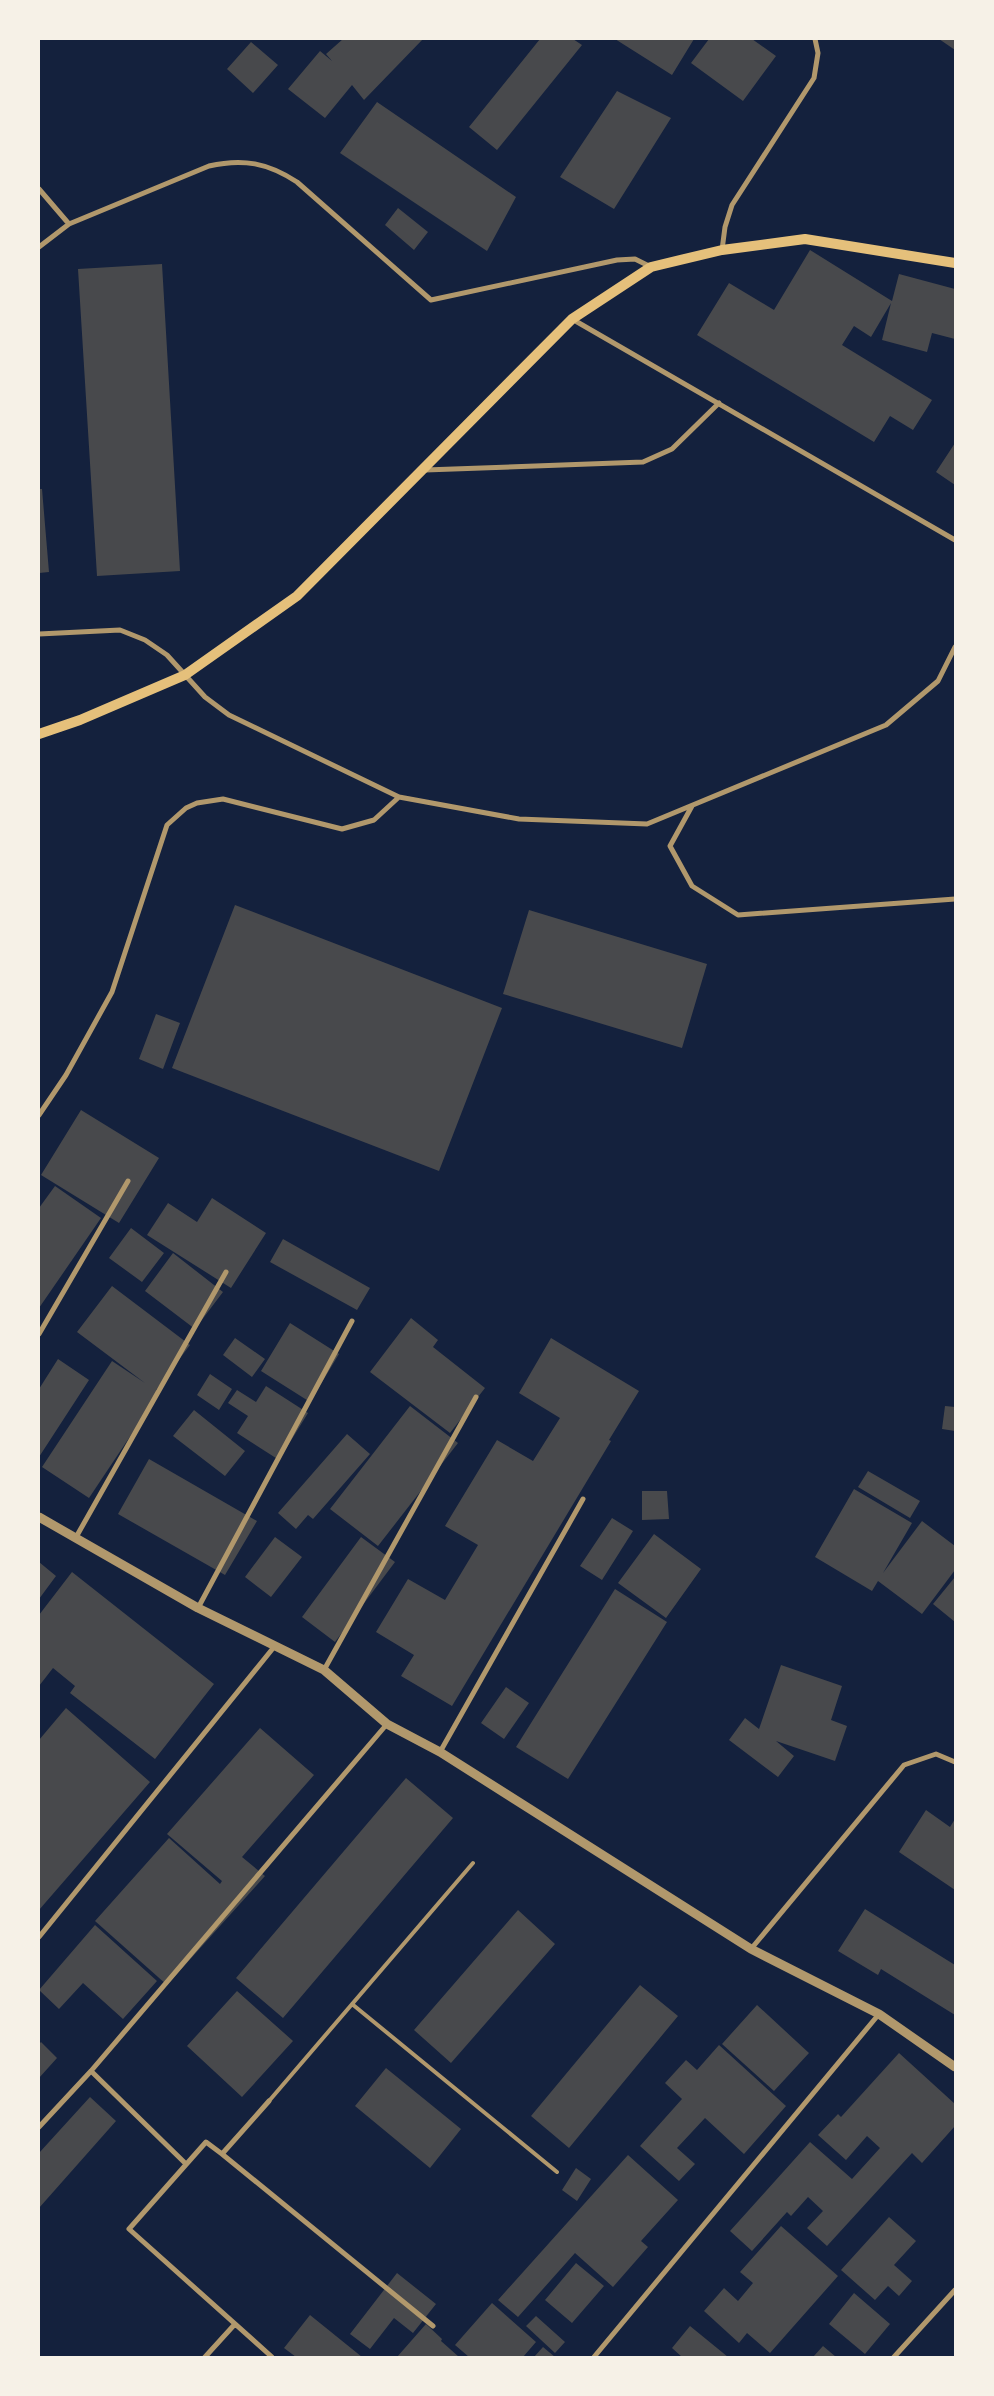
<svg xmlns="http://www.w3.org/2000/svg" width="994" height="2396" font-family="'Golos Text',sans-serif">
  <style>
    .building { fill: #48494c }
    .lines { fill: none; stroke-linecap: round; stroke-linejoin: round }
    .service { stroke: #b1986c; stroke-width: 4 }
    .minor { stroke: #b1986c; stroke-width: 5 }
    .tertiary { stroke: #b1986c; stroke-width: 9 }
    .secondary { stroke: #e5c07b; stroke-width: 10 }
  </style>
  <rect width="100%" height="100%" fill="#14213d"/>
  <path class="building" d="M343 39H423L364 100 352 85 325 118 288 89 320 51 332 61 326 54Z
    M540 39H573L582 45 497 150 469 127Z
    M615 39H694L672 75Z
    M709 39H752L776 56 743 101 691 63Z
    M939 39H955V50Z
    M251 42 278 65 253 93 227 69Z
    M617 91 671 118 614 209 560 177Z
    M377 102 516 197 487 251 340 153Z
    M398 208 428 232 414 250 385 225Z
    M810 250 892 301 899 274 955 289V339L932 333 927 352 882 340 891 303 871 337 854 326 842 345 932 400 913 430 890 416 874 442 697 335 729 283 774 310Z
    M162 264 180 571 97 576 78 269Z
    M955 443V485L936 472Z
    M39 489H42L49 572 39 573Z
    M235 905 502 1008 439 1171 172 1068Z
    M529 910 707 964 682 1048 503 994Z
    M156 1014 180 1023 163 1069 139 1059Z
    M81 1110 159 1158 119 1223 41 1175Z
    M55 1186 101 1218 39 1308V1208Z
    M212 1198 266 1233 231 1288 147 1235 168 1203 197 1222Z
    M131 1228 164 1253 142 1282 109 1258Z
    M283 1239 370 1288 357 1310 270 1262Z
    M173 1253 223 1292 195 1329 145 1291Z
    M112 1286 190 1345 156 1390 159 1393 89 1498 42 1467 112 1361 145 1383 77 1332Z
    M411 1318 438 1340 433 1347 485 1388 450 1433 370 1372Z
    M290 1323 339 1354 310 1402 261 1371Z
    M235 1338 265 1359 252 1377 223 1355Z
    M551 1338 639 1391 609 1440 611 1441 452 1706 401 1676 414 1655 376 1632 408 1579 445 1600 478 1545 445 1526 497 1440 533 1461 560 1418 519 1393Z
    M58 1359 89 1380 39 1457V1389Z
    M210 1374 232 1389 219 1410 197 1395Z
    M266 1386 308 1413 279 1460 237 1433 248 1416 228 1403 237 1390 256 1402Z
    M410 1406 458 1443 378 1546 330 1509Z
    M945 1406 955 1407V1431L942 1429Z
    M194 1410 245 1451 225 1476 173 1436Z
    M347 1434 370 1454 313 1519 308 1515 296 1529 278 1513Z
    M149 1459 257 1521 225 1575 118 1514Z
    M868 1471 920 1501 910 1518 858 1487Z
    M854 1489 912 1523 883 1573 922 1521 955 1546V1570L922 1614 878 1581 872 1591 815 1557Z
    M642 1491H667L669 1519 642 1520Z
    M612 1518 633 1531 602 1580 580 1566Z
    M654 1534 701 1569 666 1618 618 1583Z
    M275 1537 302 1557 271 1597 245 1577Z
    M361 1537 395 1562 335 1642 302 1617Z
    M39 1562 56 1576 39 1599Z
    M72 1572 214 1684 155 1759 70 1693 75 1686 53 1668 39 1686V1615Z
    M955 1577V1622L933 1604Z
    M615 1589 667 1622 568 1779 516 1747Z
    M781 1665 842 1686 831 1720 847 1726 835 1761 776 1741 794 1756 778 1777 729 1740 745 1718 759 1729Z
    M506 1687 529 1703 504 1739 481 1723Z
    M66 1708 150 1782 39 1910V1740Z
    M260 1728 314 1775 242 1857 265 1876 167 1985 95 1921 169 1838 220 1884 222 1881 167 1834Z
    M406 1778 453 1818 283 2018 236 1978Z
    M926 1810 950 1827 955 1819V1890L899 1852Z
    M865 1909 955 1965V2015L881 1969 878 1975 838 1951Z
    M518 1910 555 1944 451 2063 414 2030Z
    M95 1925 157 1981 123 2019 83 1983 59 2009 39 1990Z
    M640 1985 678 2016 569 2148 531 2116Z
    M237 1991 293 2041 242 2097 187 2046Z
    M757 2005 809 2053 774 2091 722 2044Z
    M41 2042 57 2058 39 2078V2044Z
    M719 2045 786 2106 744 2154 705 2118 677 2148 695 2164 679 2181 640 2146 682 2099 665 2083 686 2060 697 2070Z
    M899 2053 955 2104V2126L922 2163 912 2153 827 2246 807 2228 823 2211 808 2197 791 2216 787 2212 752 2251 730 2231 810 2142 852 2179 880 2148 867 2136 846 2160 818 2135 838 2114 841 2117Z
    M386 2068 461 2129 430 2168 355 2106Z
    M90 2097 116 2121 39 2208V2153Z
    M628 2155 678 2200 641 2241 648 2247 613 2287 575 2253 518 2317 498 2300Z
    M576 2168 591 2179 577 2201 562 2190Z
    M889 2217 916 2241 894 2265 912 2281 899 2296 888 2286 875 2300 841 2270Z
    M781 2226 838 2276 770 2353 747 2333 739 2343 704 2311 724 2288 738 2301 753 2283 740 2272Z
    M576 2263 604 2286 572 2323 545 2300Z
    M397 2273 436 2304 413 2333 394 2318 370 2349 350 2334Z
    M854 2293 890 2324 865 2354 829 2324Z
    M492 2303 536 2342 523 2357H469L455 2345Z
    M310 2315 362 2357H296L284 2348Z
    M536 2316 565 2342 555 2353 526 2326Z
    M426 2324 442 2339 441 2341 459 2357H397Z
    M690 2326 728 2357H682L672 2348Z
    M823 2346 836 2357H813Z
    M543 2347 555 2357H534Z"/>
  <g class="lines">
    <path class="service" d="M352 2004 557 2172
      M269 2101 473 1863"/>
    <path class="minor" d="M39 189 69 224
      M39 247 69 224 209 166C243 158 268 163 297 182L431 300 617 260 635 259 651 267
      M722 250 725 227 732 205 814 78 818 53 815 39
      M572 319 955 540
      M425 470 643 462 672 449 719 403
      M39 634 120 630 145 640 167 655 205 697 229 715 399 797 519 819 647 824 886 725 938 681 955 647
      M692 806 670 846 692 886 738 915 955 899
      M39 1115 66 1075 112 992 167 825 186 808 197 803 223 799 342 829 374 820 399 797
      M39 1334 128 1181
      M75 1539 226 1272
      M198 1608 352 1321
      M324 1670 476 1397
      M440 1752 583 1499
      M39 1937 274 1647
      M751 1949 904 1765 936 1754 955 1762
      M91 2071 186 2164
      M269 2101 222 2154 206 2142 129 2229 272 2357
      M39 2127 91 2071 387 1724
      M222 2154 433 2326
      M205 2357 235 2324
      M594 2357 879 2014
      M894 2357 955 2290"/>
    <path class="tertiary" d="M39 1517 198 1608 324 1670 387 1724 440 1752 751 1949 879 2014 955 2067"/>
    <path class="secondary" d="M39 734 80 720 185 675 297 596 572 319 651 267 722 250 805 239 955 263"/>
  </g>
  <rect width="994" height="2396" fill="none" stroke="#f6f1e7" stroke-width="80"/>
</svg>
